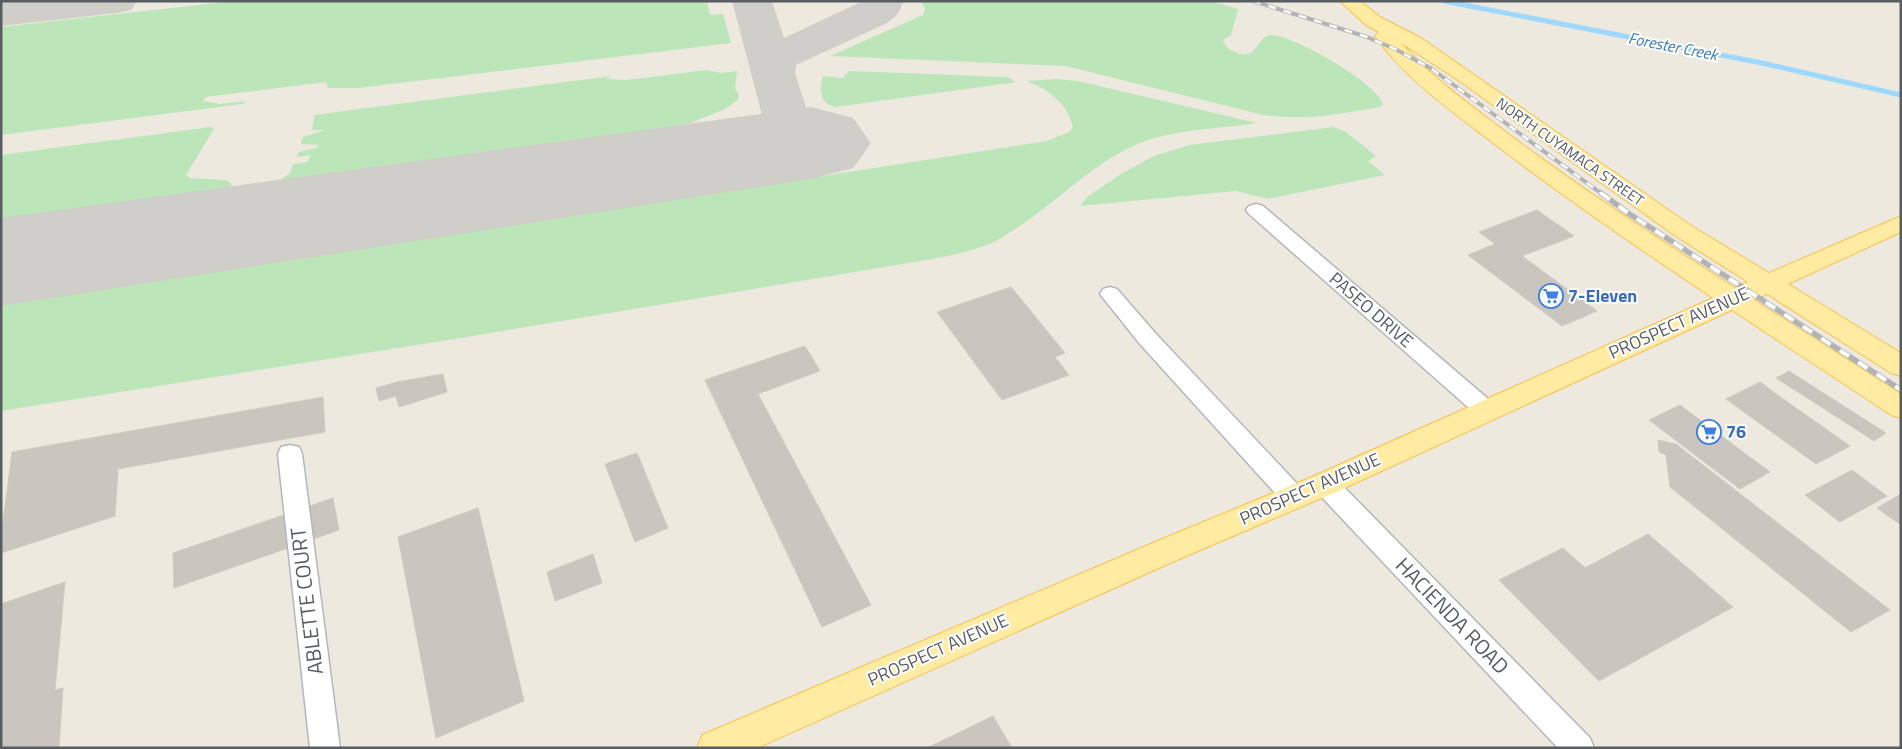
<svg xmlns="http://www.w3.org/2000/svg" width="1902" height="749" font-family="'Titillium Web',sans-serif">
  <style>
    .green { fill: #bce6ba }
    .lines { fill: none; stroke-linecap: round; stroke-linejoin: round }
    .stream { stroke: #9dd9ff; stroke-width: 5 }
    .taxiway { fill: #d0cec9; fill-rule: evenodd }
    .runway { fill: #d0cec9; fill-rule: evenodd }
    .building { fill: #c9c5bf; stroke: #d1cabe }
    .minor-casing { stroke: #b3b7bb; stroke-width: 3 }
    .major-casing { stroke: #f8c04d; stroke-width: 2 }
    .minor { fill: #fff; fill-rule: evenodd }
    .major { fill: #ffeba2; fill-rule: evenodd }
    .rail-far1-casing { stroke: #b2b3b3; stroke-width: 4 }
    .rail-casing { stroke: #b2b3b3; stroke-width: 5.5 }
    .rail-far1 { stroke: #fff; stroke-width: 2.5; stroke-dasharray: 8; stroke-linecap: butt }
    .rail { stroke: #fff; stroke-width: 4; stroke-dasharray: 11; stroke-linecap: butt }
    .labels { text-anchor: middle; stroke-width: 4; stroke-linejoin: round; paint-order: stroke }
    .far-street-label { font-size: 15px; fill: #585d62; stroke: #fff }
    .far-water-label { font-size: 16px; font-style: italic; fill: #367ab6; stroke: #fff }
    .shop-label { font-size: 18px; font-weight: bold; fill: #366cbe; stroke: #fff; text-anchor: start }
    .street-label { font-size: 18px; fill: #585d62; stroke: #fff }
    .near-street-label { font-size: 21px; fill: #585d62; stroke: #fff }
  </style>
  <rect width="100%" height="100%" fill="#ede9df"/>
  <path class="green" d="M234 1H707L710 15 723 14 731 43 358 88H328L326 82 205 97 203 101 220 104 247 101 242 104 1 135V27Z
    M921 1H1211L1238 9 1231 35 1223 40C1225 46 1227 48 1233 51 1257 64 1257 36 1270 35 1292 34 1377 83 1383 104L1380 107C1339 114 1306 121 1263 115L1066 66 830 56 923 15 925 9Z
    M707 70 722 73 737 71 735 89 739 94 738 100 723 110 688 124 275 183 289 174 293 164 307 162 311 155 296 157 299 152 316 148 319 145 301 144 303 137 325 130H312L314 115 611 76 606 79 627 80Z
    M849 71 1007 77 1016 82 836 107C819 105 819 89 823 76L843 78Z
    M1057 79 1078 81 1257 123C1215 130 1171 128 1131 147 1091 166 1057 201 1020 226 1013 230 1005 236 998 240 977 250 955 255 932 259L461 338 1 411V304L1047 141 1069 132 1073 127C1067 103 1049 90 1027 81Z
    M211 127 214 129 186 175 190 178 226 180 232 184 229 190 1 222V155Z
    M1334 127 1346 132 1376 156 1368 161 1385 175 1268 199 1236 191 1080 206 1087 197 1121 174 1154 156 1189 145Z"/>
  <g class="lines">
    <path class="stream" d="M1444 1 1762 63 1901 95"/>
    <path class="taxiway" d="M137 1 131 10 117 13 1 26V2Z
      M732 1H772L784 38 863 1H904L897 15 887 23 796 65 795 73 818 145 811 155 794 160 777 155 770 145Z"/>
    <path class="runway" d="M811 107 853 118 871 143 853 168 811 179 1 306V218Z"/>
  </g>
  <path class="building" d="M1537 210 1574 236 1522 256 1597 311 1562 326 1468 255 1495 244 1479 232Z
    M1011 287 1065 353 1055 357 1069 375 1002 400 937 312Z
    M805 346 820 371 758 394 871 605 822 627 705 380Z
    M1789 371 1886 433 1874 441 1776 378Z
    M443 374 447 392 399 407 396 396 379 401 376 388 397 382Z
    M1760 382 1779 396 1850 446 1816 464 1726 399Z
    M323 397 325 432 118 469 115 516 1 553V537L12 452Z
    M1680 405 1770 472 1740 489 1649 420Z
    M1658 440 1676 444 1890 610 1851 632 1670 487 1666 455 1659 452Z
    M637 453 668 528 635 542 605 464Z
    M1852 470 1887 496 1840 522 1805 495Z
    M1901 494V525L1877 508Z
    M333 498 339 530 174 588 173 553Z
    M478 508 524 701 436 738 398 537Z
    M1648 534 1733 607 1599 681 1499 580 1563 548 1585 568Z
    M593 554 602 583 555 601 547 572Z
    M65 582 55 690 63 688 59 748H1V604Z
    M993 716 1012 748H927Z"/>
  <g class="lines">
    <defs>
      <path id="minor" d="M1256 204 1263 206 1494 404 1498 410 1494 416 1486 419 1478 416 1249 214 1246 210 1249 206Z
        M1110 287 1117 289 1156 334 1303 490 1307 497 1303 504 1294 507 1285 504 1140 344 1100 294 1103 289Z
        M290 445 299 447 302 454 340 748H310L278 454 281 447Z
        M1325 474 1334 477 1590 738 1594 748H1558L1316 491 1313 484 1316 477Z"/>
      <path id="major" d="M1340 1H1360L1380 17 1421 38 1690 225 1769 273 1901 216V232L1788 284 1901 353V376L1891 373 1767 294 1754 300 1901 394V418L1891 415 1732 310 1336 492 1177 560 757 748H697L702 735 1155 542 1314 476 1713 298C1635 246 1558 193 1484 136 1446 107 1403 76 1375 36L1379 32 1366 25ZM1401 43 1458 80 1674 235 1748 282 1735 288C1656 237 1577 186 1502 129 1468 103 1430 76 1401 43Z"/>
    </defs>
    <use href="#minor" class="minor-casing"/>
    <use href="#major" class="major-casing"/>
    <use href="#minor" class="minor"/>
    <use href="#major" class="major"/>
    <defs>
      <path id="rail-far1" d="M1253 1 1367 37 1395 49 1432 69 1602 194"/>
      <path id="rail" d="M1601 193 1628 213 1901 390"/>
    </defs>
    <use href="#rail-far1" class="rail-far1-casing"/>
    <use href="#rail" class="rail-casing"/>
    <use href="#rail-far1" class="rail-far1"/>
    <use href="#rail" class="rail"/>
  </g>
  <defs>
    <symbol id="supermarket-ring" viewBox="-11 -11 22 22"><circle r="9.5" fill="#fff" stroke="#3f7fe0" stroke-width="1.5"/><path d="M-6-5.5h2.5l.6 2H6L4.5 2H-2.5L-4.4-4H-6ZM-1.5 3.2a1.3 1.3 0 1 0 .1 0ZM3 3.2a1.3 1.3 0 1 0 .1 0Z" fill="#3f7fe0"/></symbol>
  </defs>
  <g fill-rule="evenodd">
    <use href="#supermarket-ring" x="1537" y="282" width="28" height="28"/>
    <use href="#supermarket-ring" x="1695" y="418" width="28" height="28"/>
  </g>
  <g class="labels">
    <g class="far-street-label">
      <text transform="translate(1570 152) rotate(35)" y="5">NORTH CUYAMACA STREET</text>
    </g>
    <g class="far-water-label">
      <text transform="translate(1673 46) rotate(11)" y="6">Forester Creek</text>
    </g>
    <g class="shop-label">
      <text x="1568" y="302">7-Eleven</text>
      <text x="1726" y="438">76</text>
    </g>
    <g class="street-label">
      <text transform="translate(1371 310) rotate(41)" y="6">PASEO DRIVE</text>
      <text transform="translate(1679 323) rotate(-24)" y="6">PROSPECT AVENUE</text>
      <text transform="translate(1310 489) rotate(-24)" y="6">PROSPECT AVENUE</text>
      <text transform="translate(938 650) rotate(-24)" y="6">PROSPECT AVENUE</text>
    </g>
    <g class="near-street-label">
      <text transform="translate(307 601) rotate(-97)" y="7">ABLETTE COURT</text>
      <text transform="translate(1452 616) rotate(46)" y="7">HACIENDA ROAD</text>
    </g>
  </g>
  <rect width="1902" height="749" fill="none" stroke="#585d62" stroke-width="5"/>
</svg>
